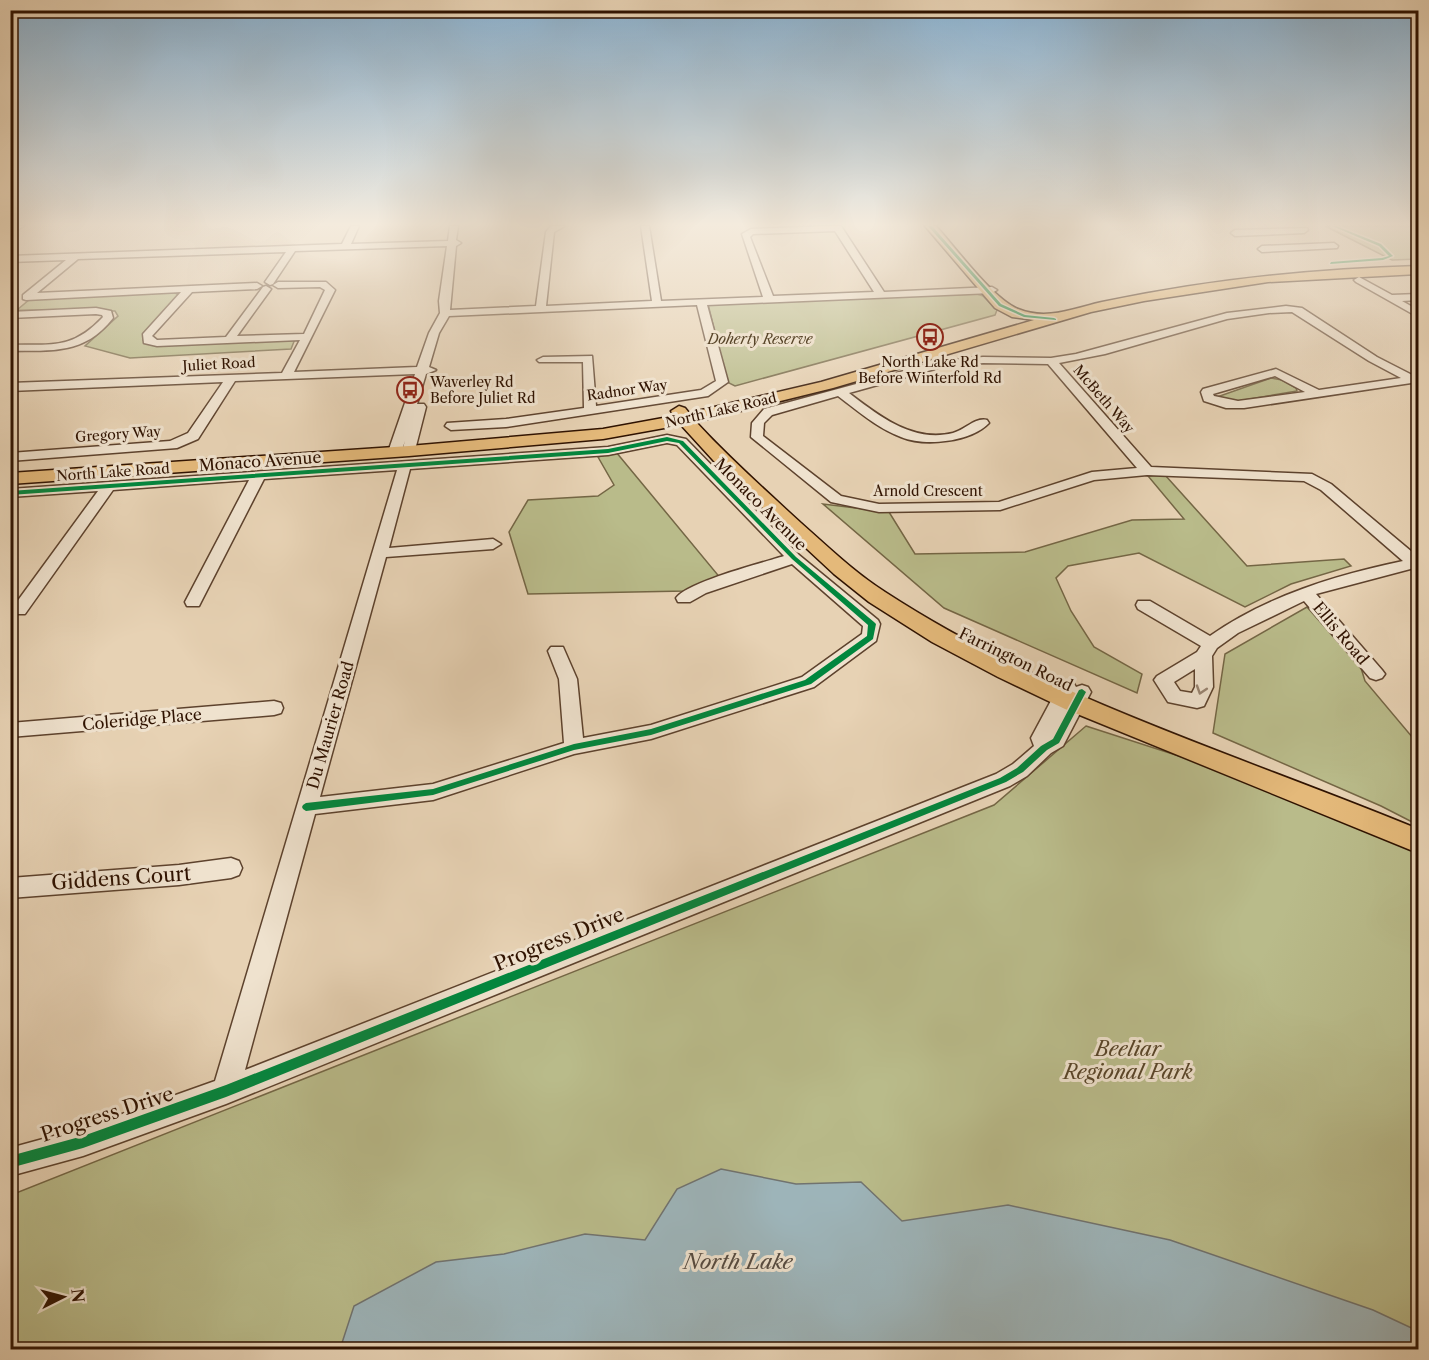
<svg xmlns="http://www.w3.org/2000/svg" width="1429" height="1360" font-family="'Libre Caslon Text',serif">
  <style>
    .green { fill: #b9bb8a; stroke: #746645; stroke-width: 1.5 }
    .water { fill: #9db4b9; stroke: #71736f; stroke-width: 1.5 }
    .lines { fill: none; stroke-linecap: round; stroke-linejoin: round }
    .minor-casing { stroke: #5d422d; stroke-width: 3 }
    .major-casing { stroke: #2f1200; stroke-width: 3 }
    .minor { fill: #efe2ce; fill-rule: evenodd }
    .major { fill: #e4b97a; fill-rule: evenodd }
    .cycleway-casing { stroke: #efe2ce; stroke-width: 3 }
    .cycleway { fill: #00873e; fill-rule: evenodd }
    .oneway { stroke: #998471 }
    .labels { text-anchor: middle; stroke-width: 6; stroke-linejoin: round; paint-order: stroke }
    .far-park-label { font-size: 14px; font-style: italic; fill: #584529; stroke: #efe2ce }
    .far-poi-label { font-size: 14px; fill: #2f1200; stroke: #efe2ce }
    .far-street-label { font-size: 14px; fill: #2f1200; stroke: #efe2ce }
    .street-label { font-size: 16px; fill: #2f1200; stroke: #efe2ce }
    .near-street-label { font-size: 20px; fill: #2f1200; stroke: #efe2ce }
    .near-park-label { font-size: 20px; font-style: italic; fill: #584529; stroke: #efe2ce }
    .near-water-label { font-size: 21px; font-style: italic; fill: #564b41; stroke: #efe2ce }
  </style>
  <rect width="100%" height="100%" fill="#e7d2b4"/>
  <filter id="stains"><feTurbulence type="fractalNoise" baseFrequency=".00333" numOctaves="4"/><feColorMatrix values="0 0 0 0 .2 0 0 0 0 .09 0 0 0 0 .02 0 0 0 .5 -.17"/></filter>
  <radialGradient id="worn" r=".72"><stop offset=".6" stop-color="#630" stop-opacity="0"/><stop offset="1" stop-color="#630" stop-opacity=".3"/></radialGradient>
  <path class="green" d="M1325 226H1418V259L1392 260Z
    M173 292 179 295 145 333 143 340 295 339 291 349 130 358 85 346 118 316 115 311 17 310 29 300 36 298Z
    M977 294 983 296 997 310 995 315 735 386 727 382 708 304Z
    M1271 378 1282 380 1296 388 1297 391 1232 402 1217 397Z
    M616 452 722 580 686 591 528 594 509 532 528 500 598 496 614 485 598 457Z
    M1165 475 1247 566 1344 559 1351 566 1291 584 1245 607 1139 553 1068 566 1056 578 1071 611 1094 647 1142 674 1137 693 944 608 823 504 889 512 915 554 1025 552 1132 520 1184 519 1148 476Z
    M1307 607 1361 668 1365 681 1418 744V825L1381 806 1213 733 1225 654Z
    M1086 726 1219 769 1418 851V1349L11 1350V1195L994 805Z"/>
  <path class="water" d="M721 1169 796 1184 861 1182 902 1221 1008 1205 1170 1240 1373 1310 1418 1331V1349H340L354 1306 436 1262 504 1254 585 1234 645 1240 677 1189Z"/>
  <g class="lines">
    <defs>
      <path id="minor" d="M15 226H24L10 234V228Z
        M351 226H359L351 244 448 241 450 226H458L456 240 461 243 456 246 450 310 536 306 546 232 551 226H565L554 232 546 306 652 301 641 226H649L661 301 763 297 742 234 751 229 832 226H841L884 292 992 287 997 290 992 293 707 305 728 382 708 396 506 427 451 430 445 426 447 423 506 419 584 408 583 362H539L537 360 543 357 592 356 596 406 701 390 716 381 697 305 449 316 439 333 429 367 436 370 426 374 417 404H424L426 407 414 454H404L402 451 405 441 400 455H390L388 452 415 374 235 381 198 439 177 448 10 461V453L170 441 188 433 223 382 10 391V383L282 373 300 340 157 346 144 343 143 334 181 292 26 300 23 299V295L66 260 10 262V256L342 244ZM835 231 874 292 773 296 750 237 753 234ZM447 246 439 301 440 313 429 333 417 367 294 372 335 290 326 282H278L273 285 278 288 320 287 325 290 304 334 237 336 271 289 266 286 263 287 226 337 157 340 152 336 192 292 257 289 262 286 257 283 37 293 78 259 286 252 265 282 270 285 273 284 295 251Z
        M1307 228 1308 230 1304 233 1235 236 1231 233 1235 230Z
        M1334 243 1338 246 1337 248 1262 252 1258 249 1262 246Z
        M1359 277 1392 295 1418 294V300L1402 301 1418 310V317L1356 282 1354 280Z
        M1286 306 1302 308 1377 357 1418 378V382L1244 408H1226L1204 401 1201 392 1203 389 1276 369 1319 390 1401 378 1369 361 1292 312 1269 313 1227 319 1105 354 1059 363 1151 467 1312 474 1331 484 1418 557V567L1316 594 1382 670 1385 674 1382 678 1376 680 1370 678 1304 601 1238 633 1217 648 1212 656 1213 687 1204 706 1197 708 1168 702 1154 680 1157 676 1197 652 1201 646 1138 609 1136 605 1138 601H1150L1210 636C1267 596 1336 575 1403 561L1321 490 1304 481 1147 475 1094 480 1000 510 879 512 831 502 751 437 752 423 764 409 941 361 983 357 1051 358 1076 354 1227 313ZM983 363 1048 364 1137 468 1092 472 999 502 879 504 841 496 763 436 764 423 772 415 838 396C858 411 877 428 901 437 925 447 971 442 989 423L987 420C975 417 965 430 953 433 913 443 879 416 849 393L942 367ZM1275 376 1305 392 1238 401 1214 396 1213 394ZM1195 669V687L1192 693 1180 691 1174 682Z
        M96 308 111 311 113 318C84 355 53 350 10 351V345C52 344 72 350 103 317L102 315 96 314 10 318V312Z
        M667 435 686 439 799 555 878 620 880 624 876 641 814 687 651 739 574 754 433 800 315 814 245 1070 996 774 1013 764 1034 746 1031 738 1061 682 1067 681 1073 682 1076 687 1082 685 1088 687 1091 692 1063 746 1051 753 1027 776 1010 786 226 1104 83 1156 10 1176V1148L83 1128 215 1081 397 470 264 479 201 602 199 606H187L185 602 249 480 113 490 25 614H13L11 610 98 491 10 497V489L608 447ZM667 443 677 445 784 556C762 563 687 582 676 598L678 602H690L706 593 792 564 863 626 862 634 802 677 651 725 583 738 577 679 563 647H551L548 651 559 679 564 743 433 784 320 797 386 557 493 549 501 544 493 539 389 548 410 469 608 455Z
        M274 701 281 703 283 708 281 713 274 715 10 737V723Z
        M231 858 239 861 242 868 239 875 231 878 179 885 10 898V878L179 865Z"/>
      <path id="major" d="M925 226H936C956 248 993 299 1018 309 1047 321 1074 308 1102 302 1207 280 1312 269 1418 266V274L1268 282 1144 301 1091 312 833 388 696 422C729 458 765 490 801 523 828 547 854 572 885 592 1049 699 1239 755 1418 829V853L1065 709 998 677 932 642 869 602 834 574 723 471 681 425 603 439 409 456 10 484V473L409 446 603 429 674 416 671 411 679 406 685 408 689 413 821 382 1034 320 1012 317 995 308Z"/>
    </defs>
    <use href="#minor" class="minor-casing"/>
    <use href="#major" class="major-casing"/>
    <use href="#minor" class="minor"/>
    <use href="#major" class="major"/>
    <defs>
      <path id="cycleway" d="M928 226H932L1001 304 1025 315 1054 318 1056 319V320L1024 317 999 306Z
        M1332 226H1336L1381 244 1393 256 1383 260 1330 264 1331 262 1382 258 1389 256 1379 246Z
        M667 437 683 441 796 557 874 622 876 624 873 639 811 684 651 735 574 750 433 795 306 811 303 809 302 807 303 805 306 803 433 789 574 744 651 729 805 680 867 636 868 625 792 559 679 443 667 441 608 453 10 495V491L608 449Z
        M1082 689 1086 692 1059 743 1047 750 1023 772 1006 782 226 1097 83 1148 10 1168V1156L83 1136 226 1085 1000 778 1017 768 1041 746 1053 739 1079 690Z"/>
    </defs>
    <use href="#cycleway" class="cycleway-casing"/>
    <use href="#cycleway" class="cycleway"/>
  </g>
  <defs><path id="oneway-chevron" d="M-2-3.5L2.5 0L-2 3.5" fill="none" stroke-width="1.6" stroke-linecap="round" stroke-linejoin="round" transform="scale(1.5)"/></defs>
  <use class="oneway" href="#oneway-chevron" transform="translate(1201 690) rotate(108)"/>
  <linearGradient id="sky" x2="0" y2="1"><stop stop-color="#8ab4d5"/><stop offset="0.54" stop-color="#f4ebdd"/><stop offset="1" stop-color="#f4ebdd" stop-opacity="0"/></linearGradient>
  <rect width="1429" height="416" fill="url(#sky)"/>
  <defs>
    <symbol id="bus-ring" viewBox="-11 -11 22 22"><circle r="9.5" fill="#efe2ce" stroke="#8f2418" stroke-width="1.5"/><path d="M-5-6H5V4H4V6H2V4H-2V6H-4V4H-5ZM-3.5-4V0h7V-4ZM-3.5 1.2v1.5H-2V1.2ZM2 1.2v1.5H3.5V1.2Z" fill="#8f2418"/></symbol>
  </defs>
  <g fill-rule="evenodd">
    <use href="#bus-ring" x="915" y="322" width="30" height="30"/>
    <use href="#bus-ring" x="395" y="375" width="30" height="30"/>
  </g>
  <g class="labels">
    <g class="far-park-label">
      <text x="760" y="344">Doherty Reserve</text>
    </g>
    <g class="far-poi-label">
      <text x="930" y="367">North Lake Rd<tspan x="930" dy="16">Before Winterfold Rd</tspan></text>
      <text x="430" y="387" text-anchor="start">Waverley Rd<tspan x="430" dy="16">Before Juliet Rd</tspan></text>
    </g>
    <g class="far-street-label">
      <text transform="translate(219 364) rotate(-3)" y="5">Juliet Road</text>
      <text transform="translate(627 390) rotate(-8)" y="5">Radnor Way</text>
      <text transform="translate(1104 399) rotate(49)" y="5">McBeth Way</text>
      <text transform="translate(721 410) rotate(-13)" y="5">North Lake Road</text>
      <text transform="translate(118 434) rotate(-4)" y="5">Gregory Way</text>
      <text transform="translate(113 472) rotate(-4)" y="5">North Lake Road</text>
      <text x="928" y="496">Arnold Crescent</text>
    </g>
    <g class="street-label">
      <text transform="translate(260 461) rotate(-4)" y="6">Monaco Avenue</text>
      <text transform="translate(761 504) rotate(45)" y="6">Monaco Avenue</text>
      <text transform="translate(1341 633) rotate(50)" y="6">Ellis Road</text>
      <text transform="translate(1016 659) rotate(26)" y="6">Farrington Road</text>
      <text transform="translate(142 719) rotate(-5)" y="6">Coleridge Place</text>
      <text transform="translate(330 725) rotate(-74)" y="6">Du Maurier Road</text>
    </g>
    <g class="near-street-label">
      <text transform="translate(121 878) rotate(-4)" y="7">Giddens Court</text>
      <text transform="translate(559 939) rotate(-22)" y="7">Progress Drive</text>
      <text transform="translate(107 1114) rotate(-18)" y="7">Progress Drive</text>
    </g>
    <g class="near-park-label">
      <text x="1128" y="1056">Beeliar<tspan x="1128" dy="23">Regional Park</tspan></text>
    </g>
    <g class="near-water-label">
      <text x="738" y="1269">North Lake</text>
    </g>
  </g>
  <rect width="1429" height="1360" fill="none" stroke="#e7d2b4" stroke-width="36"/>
  <rect x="12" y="12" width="1405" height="1336" fill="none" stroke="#2f1200" stroke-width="3"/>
  <rect x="18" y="18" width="1393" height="1324" fill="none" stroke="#2f1200" stroke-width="1.5"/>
  <g transform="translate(63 1297) rotate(84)" stroke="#efe2ce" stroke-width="4.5" paint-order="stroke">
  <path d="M0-4.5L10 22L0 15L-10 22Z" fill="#2f1200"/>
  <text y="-9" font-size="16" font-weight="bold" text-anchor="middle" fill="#2f1200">N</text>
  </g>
  <rect width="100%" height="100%" filter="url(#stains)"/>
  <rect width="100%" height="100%" fill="url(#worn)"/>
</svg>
